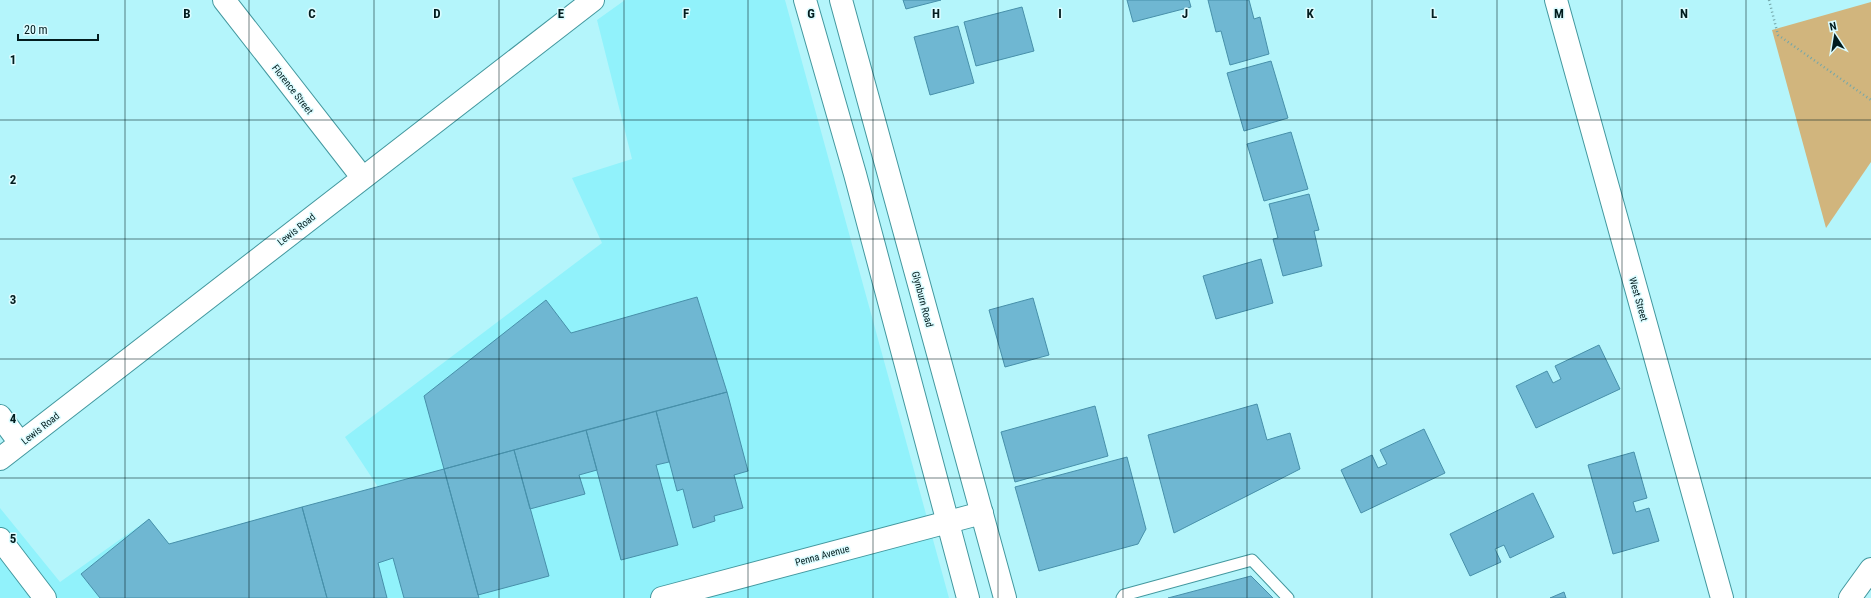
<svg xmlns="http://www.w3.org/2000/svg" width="1871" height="598" font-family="'Roboto Condensed',sans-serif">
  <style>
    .built { fill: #91f2fb }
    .green { fill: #d1b57d }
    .building { fill: #6fb7d2; stroke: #4790aa }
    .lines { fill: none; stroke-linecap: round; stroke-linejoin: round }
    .lane-casing { stroke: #43989f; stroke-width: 13 }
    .street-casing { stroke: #43989f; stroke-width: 24 }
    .secondary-casing { stroke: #43989f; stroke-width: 24 }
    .path { stroke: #73a6aa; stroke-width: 2.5; stroke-dasharray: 1 3; stroke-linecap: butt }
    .lane { stroke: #fff; stroke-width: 11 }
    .street { stroke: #fff; stroke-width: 22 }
    .secondary { stroke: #fff; stroke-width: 22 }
    .grid { fill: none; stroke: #021c1e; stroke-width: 1; stroke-opacity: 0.55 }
    .labels { text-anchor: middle; stroke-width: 3; stroke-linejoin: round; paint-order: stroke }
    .street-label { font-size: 10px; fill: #021c1e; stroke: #dcfcff }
    .grid-label { font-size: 13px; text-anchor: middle; font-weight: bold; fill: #021c1e; stroke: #dcfcff; stroke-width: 3; stroke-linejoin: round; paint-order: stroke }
  </style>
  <rect width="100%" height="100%" fill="#b4f5fb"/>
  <path class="built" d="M625 0H785L949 598H0V508L60 582 149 519 169 544 378 487 345 437 602 243 572 178 632 159 597 20Z"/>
  <path class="green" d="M1871 2V162L1826 228 1772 30Z"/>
  <path class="building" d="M903 0H941L906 9Z
    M1127 0H1189L1191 7 1133 22Z
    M1208 0H1249L1254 19 1260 17 1269 54 1230 65 1221 31 1216 32Z
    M1022 7 1034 51 976 66 964 22Z
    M958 26 974 83 930 95 914 37Z
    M1271 61 1288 118 1244 131 1227 73Z
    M1291 132 1308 189 1264 201 1247 144Z
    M1309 194 1319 230 1314 231 1322 266 1283 276 1273 239 1278 238 1269 204Z
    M1261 259 1273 303 1216 319 1203 276Z
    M697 297 727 392 444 469 424 396 546 300 571 333Z
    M1033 298 1049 355 1005 367 989 310Z
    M1599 345 1620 389 1536 428 1516 386 1547 371 1553 383 1561 379 1555 366Z
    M727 392 748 471 734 475 743 508 714 516 715 521 693 528 683 489 677 491 656 411Z
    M1257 404 1267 440 1290 433 1300 469 1174 533 1148 435Z
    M1095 406 1108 456 1015 482 1001 432Z
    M656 411 669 462 656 465 678 545 621 560 586 430Z
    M1424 429 1445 473 1361 513 1341 470 1372 455 1378 468 1387 464 1380 450Z
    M586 430 597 470 579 475 585 494 530 509 514 450Z
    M514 450 549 576 478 595 444 469Z
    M1634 452 1647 498 1633 502 1636 512 1649 508 1659 541 1613 554 1588 465Z
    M1127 457 1146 529 1138 544 1039 571 1015 487Z
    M444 469 479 598H404L393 558 378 563 387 598H327L302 507Z
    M1533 493 1554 537 1510 558 1504 545 1495 549 1501 562 1470 576 1450 534Z
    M302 507 327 598H100L81 574 149 519 169 544Z
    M1251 576 1273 598H1168Z
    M1564 592 1566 598H1550Z"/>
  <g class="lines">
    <defs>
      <path id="lane" d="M1122 598 1124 595 1252 560 1288 598"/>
      <path id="street" d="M224 0 362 177
        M1556 0 1722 598
        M0 416 20 443
        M0 459 593 0
        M0 539 45 598
        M662 598 982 513"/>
      <path id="secondary" d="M805 0 855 174 968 598
        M841 0 1005 598
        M1850 598 1871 569"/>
    </defs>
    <use href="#lane" class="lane-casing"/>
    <use href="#street" class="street-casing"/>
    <use href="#secondary" class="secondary-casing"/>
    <path class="path" d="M1769 0 1778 35 1871 100"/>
    <use href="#lane" class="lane"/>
    <use href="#street" class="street"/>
    <use href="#secondary" class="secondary"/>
  </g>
  <path class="grid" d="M125 0V598M249 0V598M374 0V598M499 0V598M624 0V598M748 0V598M873 0V598M998 0V598M1123 0V598M1247 0V598M1372 0V598M1497 0V598M1622 0V598M1746 0V598M0 120H1871M0 239H1871M0 359H1871M0 478H1871"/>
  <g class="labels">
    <g class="street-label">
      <text transform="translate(293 89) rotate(52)" y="4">Florence Street</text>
      <text transform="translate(296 229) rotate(-38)" y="4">Lewis Road</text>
      <text transform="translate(923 299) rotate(75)" y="4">Glynburn Road</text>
      <text transform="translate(1639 299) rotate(74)" y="4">West Street</text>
      <text transform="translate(40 428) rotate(-38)" y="4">Lewis Road</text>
      <text transform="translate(822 555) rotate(-15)" y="4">Penna Avenue</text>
    </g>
  </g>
  <g class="grid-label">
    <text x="187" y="18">B</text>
    <text x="312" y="18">C</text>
    <text x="437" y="18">D</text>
    <text x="561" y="18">E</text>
    <text x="686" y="18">F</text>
    <text x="811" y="18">G</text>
    <text x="936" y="18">H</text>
    <text x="1060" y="18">I</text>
    <text x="1185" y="18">J</text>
    <text x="1310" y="18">K</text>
    <text x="1434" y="18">L</text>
    <text x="1559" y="18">M</text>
    <text x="1684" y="18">N</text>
    <text x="13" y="64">1</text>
    <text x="13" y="184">2</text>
    <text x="13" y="304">3</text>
    <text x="13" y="423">4</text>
    <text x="13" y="543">5</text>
  </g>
  <g transform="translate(1835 36) rotate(348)" stroke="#dcfcff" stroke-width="3" paint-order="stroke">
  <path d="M0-3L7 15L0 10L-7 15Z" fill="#021c1e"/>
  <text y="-6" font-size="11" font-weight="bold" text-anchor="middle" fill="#021c1e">N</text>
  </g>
  <path d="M18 34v6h80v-6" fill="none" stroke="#021c1e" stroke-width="2"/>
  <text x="24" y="34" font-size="12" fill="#021c1e" stroke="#dcfcff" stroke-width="3" paint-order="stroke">20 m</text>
</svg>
